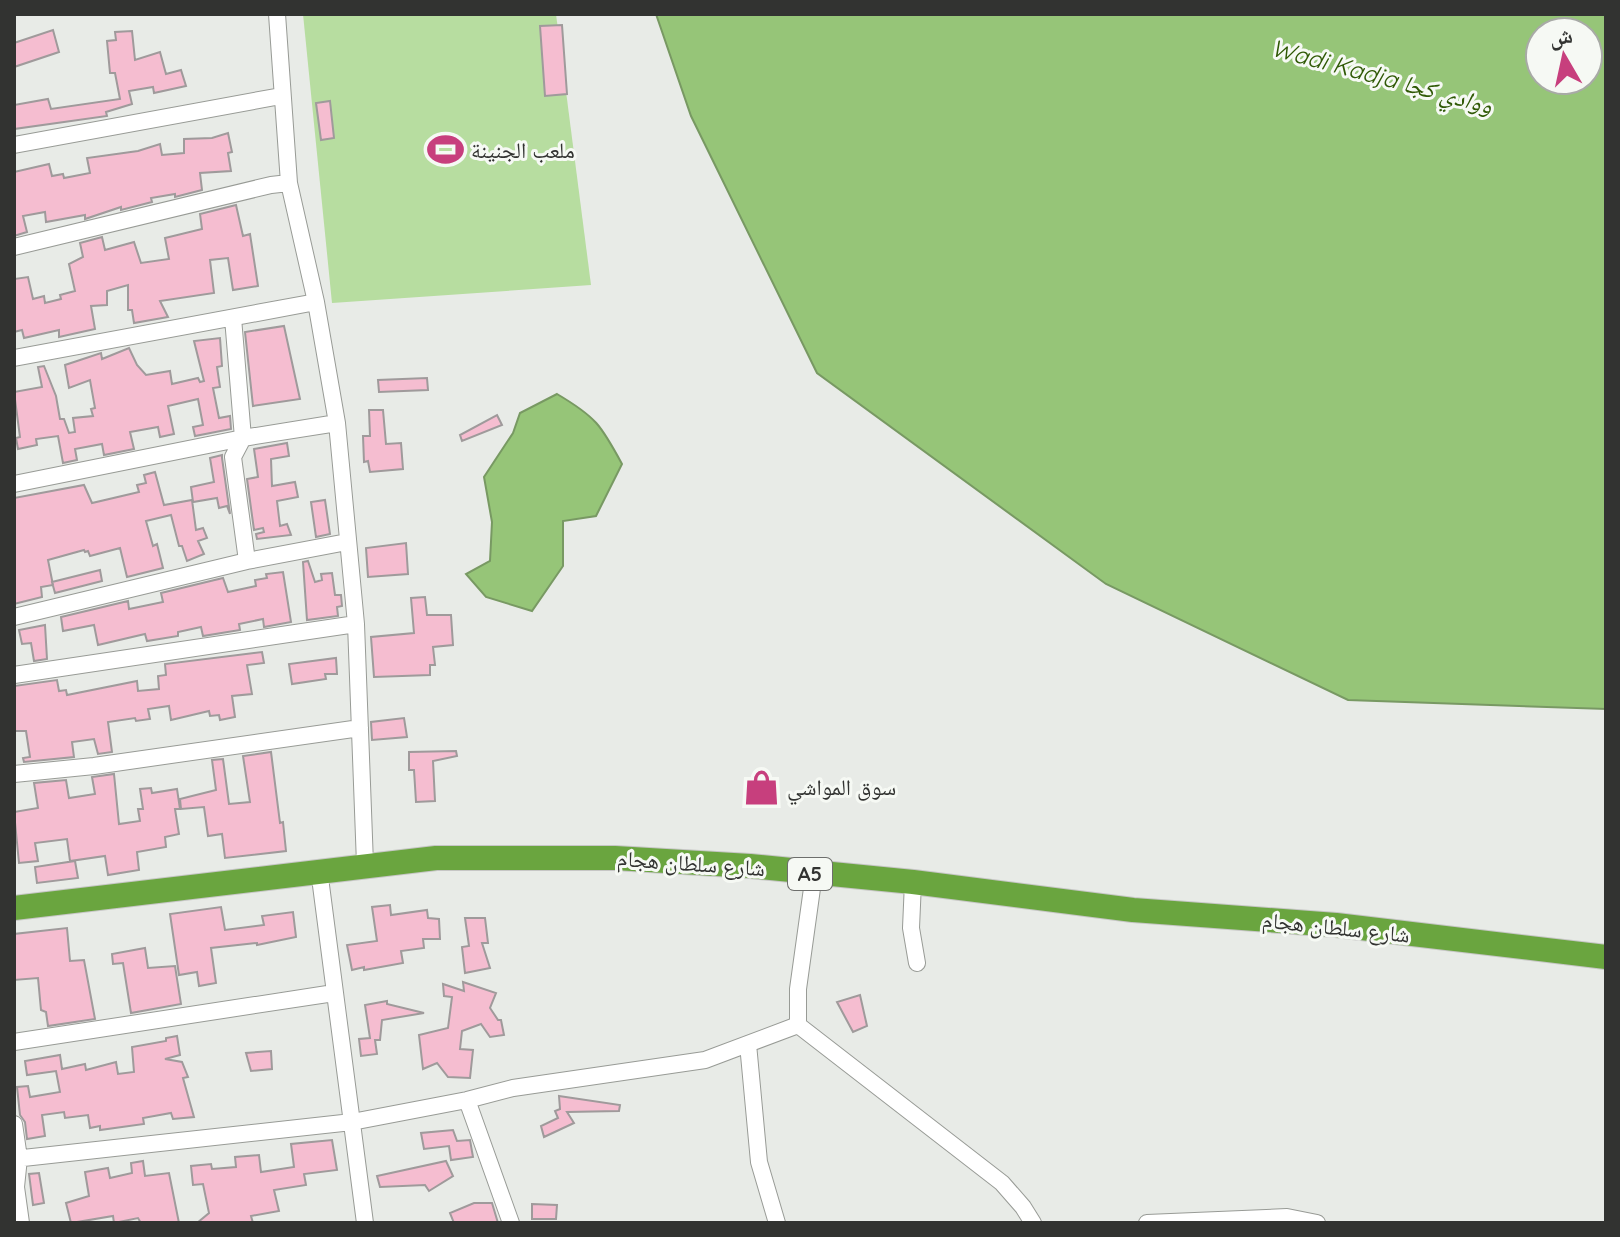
<svg xmlns="http://www.w3.org/2000/svg" width="1620" height="1237" font-family="Quicksand,'Noto Naskh Arabic',sans-serif">
  <style>
    .green { fill: #b7dda0 }
    .water { fill: #96c578; stroke: #789963; stroke-width: 2; fill-rule: evenodd }
    .building { fill: #f5bdd0; stroke: #9f9a9b; stroke-width: 2 }
    .lines { fill: none; stroke-linecap: round; stroke-linejoin: round }
    .minor-casing { stroke: #989b96; stroke-width: 18 }
    .highway-casing { stroke: #c6c6c5; stroke-width: 26 }
    .minor { stroke: #fff; stroke-width: 16 }
    .highway { stroke: #6aa53f; stroke-width: 24 }
    .labels { text-anchor: middle; stroke-width: 6; stroke-linejoin: round; paint-order: stroke }
    .shield { fill: #f6f9f4; stroke: #6d6e6c; stroke-width: 2 }
    .shield-label { font-size: 20px; font-weight: bold; fill: #323331 }
    .poi-label { font-size: 22px; fill: #323331; stroke: #f6f9f4; text-anchor: start }
    .street-label { font-size: 22px; fill: #323331; stroke: #f6f9f4 }
    .water-label { font-size: 24px; font-style: italic; fill: #2f5905; stroke: #f6f9f4 }
  </style>
  <rect width="100%" height="100%" fill="#e8ebe7"/>
  <path class="green" d="M303 14H556L591 285 332 303Z"/>
  <path class="water" d="M656 14H1606V709L1348 700 1106 584 817 373 691 116ZM1540 32H1588V80H1540Z
    M557 394C596 417 601 425 622 464L596 516 563 521V566L532 611 486 597 466 574 490 561 492 522 484 477 513 433 520 413Z"/>
  <path class="building" d="M562 25 567 94 545 96 540 26Z
    M53 30 59 52 14 67V43Z
    M132 31 135 60 160 52 166 74 181 70 186 86 154 93 153 87 129 91 132 104 106 112 107 116 14 129V105L48 99 51 109 120 99 115 73H110L107 41 116 40 115 32Z
    M330 101 334 138 321 140 316 103Z
    M228 133 232 152 228 153 231 171 200 173 202 190 175 197V194L151 198 152 202 121 210V207L85 219V215L46 222 45 212 23 216 27 232 14 236V172L49 164 52 176 63 174 64 178 90 173 87 158 138 151 160 144 162 155 184 153V139L212 138Z
    M236 205 243 236 250 234 258 286 233 290 228 258 210 260 214 293 160 301 168 317 134 323 132 310H128V285L107 291V305L91 306 95 329 59 337V330L24 338 22 330 14 332V279L28 277 33 299 44 296 45 303 61 299 60 295 75 291 69 264 83 257 80 243 102 237 105 250 134 242 141 263 169 259 165 238 202 229 200 214Z
    M284 326 300 399 253 406 245 332Z
    M220 338 222 366 217 367 220 387 213 388 219 418 230 416 231 429 195 436 193 427 203 425 198 399 168 406 174 434 160 437 158 427 130 432 134 449 104 455 102 444 75 449 77 460 63 463 58 436 36 439 37 445 18 449 16 438 20 437 14 392 42 387 38 367 44 366 56 396 60 419H64L69 433 75 432 73 418 93 416 91 409 95 408 90 380 69 388 65 365 101 353 102 359 129 348 137 365 146 375 170 371 172 384 198 378 200 382 204 381 194 341Z
    M427 378 428 390 379 392 378 380Z
    M369 410H383L386 444 401 443 403 469 370 472 368 461 364 462 363 436H370Z
    M497 415 502 425 462 441 460 435Z
    M287 443 289 456 271 459 272 486 295 482 298 497 277 501 280 526 287 524 291 535 257 539 256 534 264 532 263 528 254 530 247 479 258 477 254 449Z
    M222 455V458L230 514 227 506 219 508 217 498 193 502 191 487 214 482 210 458Z
    M155 472 164 505 192 500 196 530 203 528 207 538 198 541 204 554 187 561 182 546H179L171 515 146 521 153 546 157 544 163 568 127 577 120 548 90 556 88 551 85 552 84 550 48 560 53 585 41 587 42 597 14 604V498L84 485 92 503 139 492 137 485 146 483 144 475Z
    M325 500 330 534 316 537 311 502Z
    M406 543 408 574 368 577 366 548Z
    M308 561 315 582 322 580 321 574 332 573 335 595H341L342 606 337 607 338 616 307 620 303 562Z
    M100 570 102 581 55 593 52 582Z
    M283 572 291 622 264 627 263 619 239 624 240 630 203 636 201 627 178 632V636L147 641 145 634 98 645 94 625 63 631 61 617 128 601 129 609 163 602 161 593 223 578 228 592 256 586 255 580 267 578 266 574Z
    M425 597 427 615H451L453 645 433 647 435 665H430V675L374 677 371 637 414 633 411 598Z
    M45 625 47 659 34 661 31 643 22 644 19 630Z
    M262 652 264 663 247 665 252 694 232 696 235 717 220 720 219 715 210 716 209 711 171 720 169 706 148 709 150 719 136 721 135 718 108 722 112 752 98 754 94 739 72 742 74 757 24 762 23 758 30 757 26 731H14V686L57 680 59 691 66 690 67 695 137 681 138 691 159 689 158 676 166 675 165 664Z
    M336 658 337 674H325L326 679 292 684 289 664Z
    M404 718 407 737 372 740 371 722Z
    M456 751 457 756 433 761 435 801 416 802 414 770H409V752Z
    M271 752 280 823 283 822 286 851 225 858 222 834 208 836 204 807 181 809 180 799 216 790 212 760 223 759 229 804 250 802 243 756Z
    M114 774 119 824 140 821 138 809H143L140 789 151 788 152 793 177 789 180 809H175L179 834 165 837 166 847 137 852 139 870 108 875 105 856 70 861 67 839 35 843 38 861 19 863 14 812 38 808 34 783 66 780 69 798 95 794 92 777Z
    M75 861 78 878 37 883 35 867Z
    M390 905 391 915 427 910 428 918 439 919 440 939H423L424 948 401 951 403 963 364 970V967L352 970 347 945 377 941 372 907Z
    M221 907 225 930 264 925 262 916 293 912 296 937 257 945V943L211 948 216 983 199 986 197 972 179 975 170 914Z
    M465 918H485L488 943H482L490 968 465 973 462 947 469 946Z
    M67 928 70 961 84 960 95 1019 48 1026 46 1012 41 1010 38 978 14 980V934Z
    M145 948 148 968 175 966 181 1004 131 1013 123 963 113 964 112 954Z
    M463 982 496 993 490 1008 498 1020H501L504 1035 490 1037 481 1024 462 1031 460 1049 473 1050 470 1078 448 1077 437 1063 423 1069 419 1035 448 1028 452 997 444 996 443 984 464 991Z
    M860 995 867 1026 853 1032 837 1002Z
    M387 1001V1004L424 1013 382 1020 380 1040H375L377 1054 361 1056 359 1039 370 1038 365 1005Z
    M177 1036 180 1055 165 1059 182 1062 188 1077 183 1078 194 1117 173 1119 171 1113 143 1118 144 1124 100 1130V1126L90 1128 88 1115 65 1118 64 1112 42 1115 45 1136 27 1139 25 1122 20 1115 17 1087 28 1086 30 1097 60 1092 56 1071 27 1075 25 1061 60 1055 62 1069 85 1064 86 1070 116 1062 118 1074 134 1072 132 1047 166 1041V1038Z
    M271 1051 272 1069 251 1071 246 1053Z
    M559 1096 620 1105 619 1111 567 1112 574 1123 544 1137 541 1126 558 1118 555 1111 560 1109Z
    M453 1130 457 1141 470 1140 473 1157 451 1160 449 1146 424 1149 421 1133Z
    M332 1140 337 1170 304 1174 306 1185 274 1190 279 1211 251 1216 253 1223H197L209 1213 203 1184 193 1185 191 1166 211 1164 212 1169 236 1167 235 1157 259 1155 261 1172 294 1167 291 1144Z
    M143 1161 145 1176 169 1173 179 1223H141L138 1218 114 1223 113 1216 71 1223 66 1203 89 1196 85 1172 108 1168 110 1178 132 1173 131 1163Z
    M446 1161 453 1176 429 1191 425 1185 380 1187 377 1176Z
    M39 1173 44 1203 33 1205 29 1174Z
    M474 1203H492L498 1223H454L450 1213Z
    M532 1204 557 1205 556 1219H532Z"/>
  <g class="lines">
    <defs>
      <path id="minor" d="M277 14 289 183 316 302 337 423 356 624 365 864
        M14 145 281 96
        M14 247 271 185 289 183
        M233 318 243 438 233 457 247 561
        M14 358 316 302
        M14 484 243 438 337 423
        M14 617 247 561 347 542
        M14 675 356 624
        M14 774 94 766 360 728
        M319 870 365 1223
        M913 882 911 928 917 963
        M798 1025 1002 1183 1023 1207 1033 1223
        M14 1042 334 993
        M748 1044 759 1162 777 1223
        M467 1100 511 1223
        M14 1124 19 1158 16 1187 21 1223
        M14 1159 352 1122 467 1100 513 1088 705 1060 798 1025V989L814 874
        M1147 1223 1287 1217 1317 1223"/>
      <path id="highway" d="M14 908 436 858H615L750 866 913 882 1133 910 1336 925 1606 957"/>
    </defs>
    <use href="#minor" class="minor-casing"/>
    <use href="#highway" class="highway-casing"/>
    <use href="#minor" class="minor"/>
    <use href="#highway" class="highway"/>
  </g>
  <defs>
    <symbol id="stadium-bare" viewBox="-9 -9 18 18"><path d="M0-5a6.5 5 0 1 0 0 10a6.5 5 0 1 0 0-10ZM-3.5-1.8h7v3.6h-7Z" fill="#c73f7d" stroke="#f6f9f4" stroke-width="2.5" paint-order="stroke"/></symbol>
    <symbol id="shop-bare" viewBox="-9 -9 18 18"><path d="M-5-2.5h2.3a2.7 3.5 0 0 1 5.4 0H5L5.5 6h-11ZM-1.5-2.5h3a1.5 2.3 0 0 0-3 0Z" fill="#c73f7d" stroke="#f6f9f4" stroke-width="2.5" paint-order="stroke"/></symbol>
  </defs>
  <g fill-rule="evenodd">
    <use href="#stadium-bare" x="420" y="124" width="51" height="51"/>
    <use href="#shop-bare" x="736" y="762" width="51" height="51"/>
  </g>
  <g class="labels">
    <rect class="shield" x="788" y="858" width="44" height="32" rx="6"/>
    <g class="shield-label">
      <text x="810" y="881">A5</text>
    </g>
    <g class="poi-label">
      <text x="471" y="158">ملعب الجنينة</text>
      <text x="787" y="795">سوق المواشي</text>
    </g>
    <g class="street-label">
      <text transform="translate(691 863) rotate(4)" y="8">شارع سلطان هجام</text>
      <text transform="translate(1336 927) rotate(6)" y="8">شارع سلطان هجام</text>
    </g>
    <g class="water-label">
      <text transform="translate(1382 77) rotate(15)" y="8">Wadi Kadja ووادي كجا</text>
    </g>
  </g>
  <rect width="1620" height="1237" fill="none" stroke="#323331" stroke-width="32"/>
  <g transform="translate(1564 56) rotate(351)"><circle r="38" fill="#f6f9f4" stroke="#a8aaa6" stroke-width="2"/>
  <path d="M0-6L14 30L0 20L-14 30Z" fill="#c73f7d"/>
  <text y="-12" font-size="22" font-weight="bold" text-anchor="middle" fill="#323331">ش</text>
  </g>
</svg>
